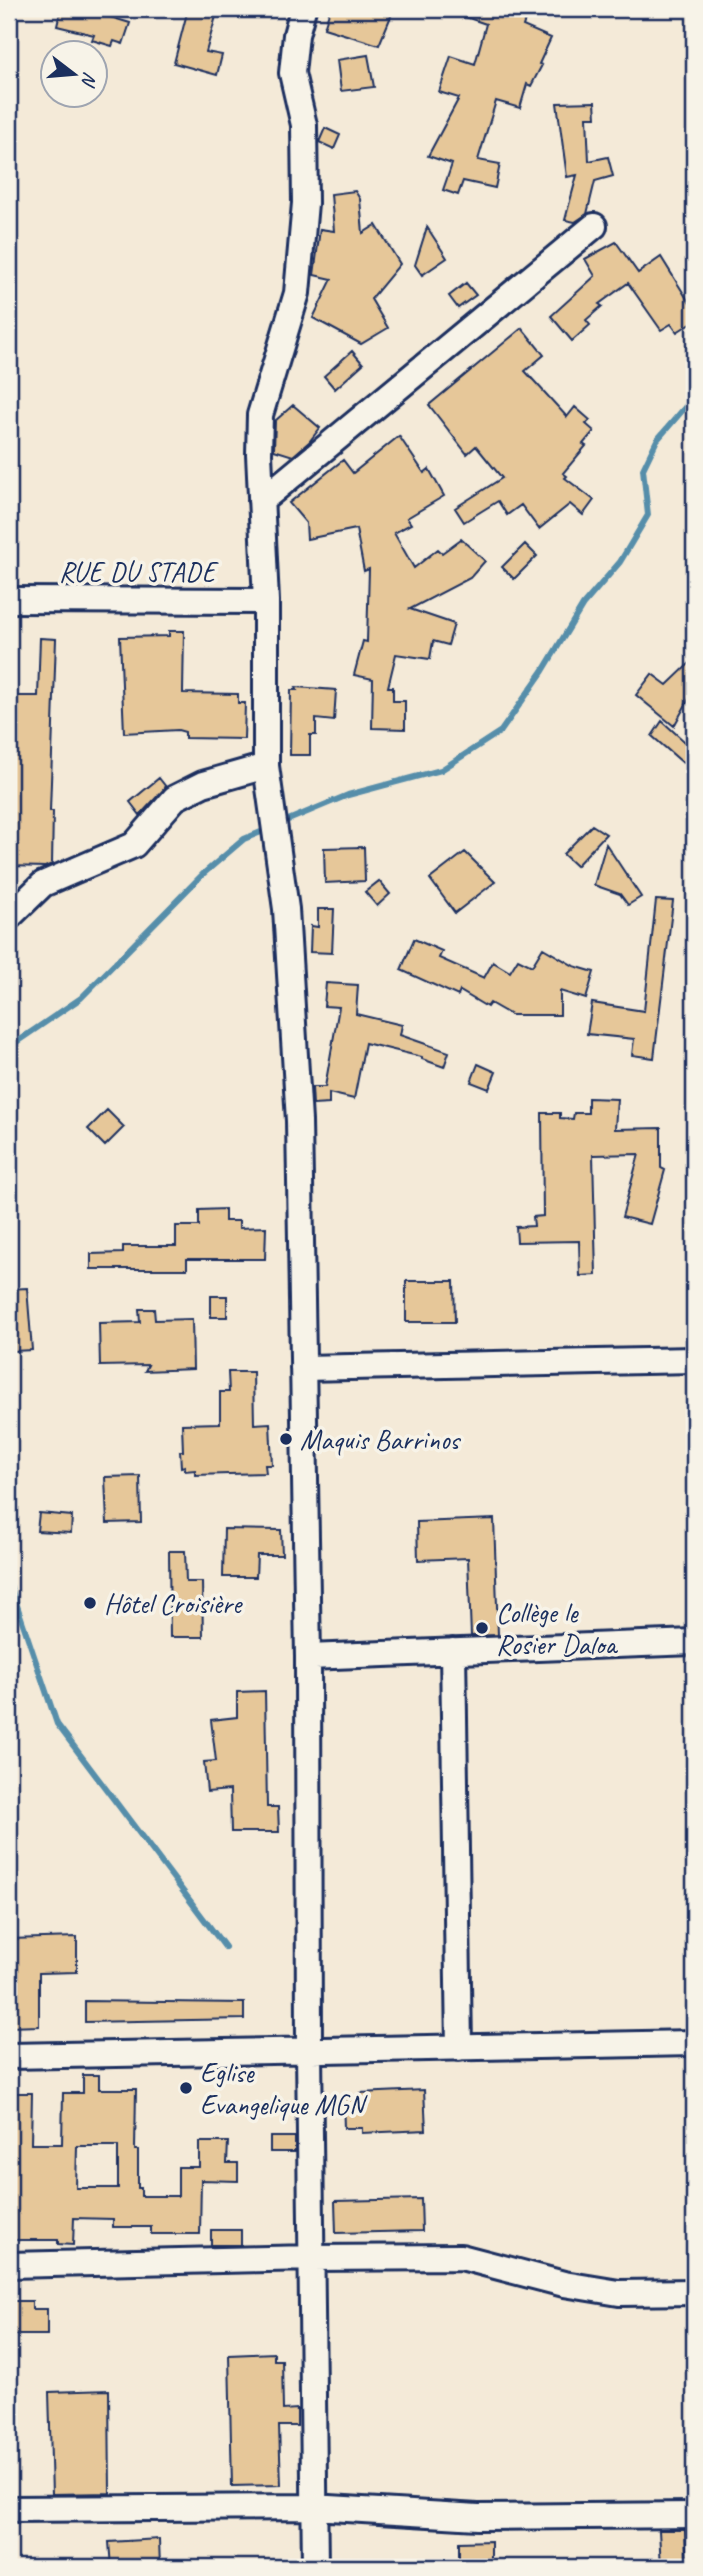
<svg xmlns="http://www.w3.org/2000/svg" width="703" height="2576" font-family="Caveat,sans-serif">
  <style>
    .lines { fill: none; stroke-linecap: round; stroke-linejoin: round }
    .stream { stroke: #578eaa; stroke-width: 6 }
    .building { fill: #e6c799; stroke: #1b2f5e; stroke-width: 2; fill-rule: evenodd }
    .minor-casing { stroke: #1b2f5e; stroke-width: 30 }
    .minor { stroke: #f7f3e8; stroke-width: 24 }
    .poi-dot { fill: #1b2f5e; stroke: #f7f3e8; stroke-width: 2.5 }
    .labels { text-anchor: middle; stroke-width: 7; stroke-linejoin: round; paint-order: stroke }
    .street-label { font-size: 28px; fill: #1b2f5e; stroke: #f7f3e8 }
    .poi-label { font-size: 28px; fill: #1b2f5e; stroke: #f7f3e8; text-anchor: start }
  </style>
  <rect width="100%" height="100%" fill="#f4ead8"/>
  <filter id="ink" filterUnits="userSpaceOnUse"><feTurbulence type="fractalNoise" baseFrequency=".0143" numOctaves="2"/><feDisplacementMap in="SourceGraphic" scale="14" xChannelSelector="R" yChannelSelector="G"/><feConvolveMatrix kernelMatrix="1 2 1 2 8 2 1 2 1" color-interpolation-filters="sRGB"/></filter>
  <g filter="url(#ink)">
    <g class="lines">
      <path class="stream" d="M281 823 348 795 441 770 501 731 543 671 583 605 620 562 648 515 643 469 657 440 694 397
        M9 1047 81 998 203 874 244 839 268 829
        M9 1582 57 1724 225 1947"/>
    </g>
    <path class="building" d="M61 9H84L130 23 123 44 114 41 112 46 92 40 94 35 57 26Z
      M188 9H218L206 52 222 55 217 75 174 63Z
      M330 9H394L379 45 324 28Z
      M449 9H529L523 26 551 38 539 64 542 65 531 86 527 84 520 108 496 101 478 160 500 164 495 188 463 181 458 195 443 190 452 164 428 156 459 98 439 92 451 56 475 64 486 24 448 11Z
      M368 55 374 87 341 91 337 60Z
      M595 102 596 117H587L589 161 608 157 613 176 595 181 587 214 575 222 565 220 577 175 567 177 557 103Z
      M325 128 340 135 334 149 319 142Z
      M355 191 360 199 363 233 376 225 400 264 371 299 388 328 361 344 313 318 332 279 314 275 320 229 334 231 331 194Z
      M427 227 447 258 422 275 415 265Z
      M616 242 638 273 661 257 694 310V321L677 332 671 324 661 330 628 283 599 304 602 306 586 320 590 325 572 341 551 316 595 276 585 259Z
      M466 283 476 295 458 308 449 296Z
      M522 328 544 355 525 371 567 417 575 407 590 420 586 424 594 431 583 444 586 446 563 473 567 476 565 478 594 500 583 515 570 504 539 529 521 505 507 515 498 501 464 522 455 508 502 478 476 446 467 454 429 405Z
      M352 351 363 364 335 389 324 376Z
      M293 405 320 428 309 442 293 456 274 450 275 421Z
      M399 436 424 473 429 469 444 496 407 518 411 524 394 533 414 568 438 549 442 553 461 539 485 561 470 578 410 609 454 624 448 645 433 641 430 659 396 654 388 687H393V701H405V729L372 728 373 679 354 675 363 641 367 642 369 569 364 571 356 529 307 539 306 523 289 503 343 460 353 473Z
      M525 544 537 556 514 579 502 567Z
      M169 631H184L183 693 238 694V703H245L244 739 185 738V732L178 730 124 733 120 637 169 636Z
      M40 638 56 639 50 811H53L52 864 45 867 9 866V696H38Z
      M694 659V690L674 726 636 695 652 674 667 685Z
      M296 687 336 690 334 721 316 719V735H310V755H290L291 690H297Z
      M662 721 694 750 683 763 652 736Z
      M159 778 166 787 140 815 130 802Z
      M592 825 606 834 576 866 563 854Z
      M606 844 641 897 628 905 620 894 594 885Z
      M364 847 365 881 325 883 324 848Z
      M465 852 495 882 455 913 430 879Z
      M379 881 390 894 377 906 365 892Z
      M656 900 673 901 654 1058 632 1055 634 1039 587 1034 592 1003 644 1011Z
      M318 909H334L332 953 310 952 311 926 318 927Z
      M414 939 442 951 439 958 484 978 493 962 510 972 518 959 532 966 543 948 574 966 594 972 586 999 560 991V1015H511L490 1003 487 1007 460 991 458 996 401 970Z
      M326 983 358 985 356 1014 402 1025 400 1035 449 1052 444 1067 422 1059V1057L365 1043 354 1099 329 1093V1104L313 1105 312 1087H325L339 1007 324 1006Z
      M478 1064 496 1072 489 1089 471 1082Z
      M588 1098 617 1099 615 1129 661 1128V1168L665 1170 650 1224 622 1217 639 1154 593 1155 596 1275 580 1276 579 1241 517 1242 516 1227 534 1226 533 1217 543 1216 542 1113H560V1118L573 1119 574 1113H588Z
      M107 1110 124 1127 105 1146 88 1129Z
      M225 1209V1221H239V1228L266 1227 265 1259H187V1269H91V1254L123 1253V1246H176V1226H199V1210Z
      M406 1281H454L455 1322H406Z
      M27 1288 32 1350 14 1351 13 1320H9V1289Z
      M211 1296H227V1317H211Z
      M139 1309H154L155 1320 192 1319 193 1369 145 1371 148 1365 100 1366 99 1323 140 1322Z
      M228 1372H253L254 1424 270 1423 272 1465H265L266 1473 195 1475V1470L185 1471V1466L181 1467 180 1451H183L182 1424 220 1423V1392H229Z
      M140 1476 141 1522 107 1523 105 1477Z
      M39 1513 72 1516 71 1533 37 1531Z
      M494 1519 498 1635 471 1636 468 1558 418 1560 417 1522Z
      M224 1529 281 1530 282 1555H257L256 1577H223Z
      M169 1551H185L186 1582H202L203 1637H170Z
      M265 1691 267 1807H278L279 1832H231L230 1790 207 1792 204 1762 216 1761 211 1720 237 1717V1692Z
      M77 1937V1972L39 1973V2026L9 2027V1939Z
      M85 2001 244 2003V2019L85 2022Z
      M83 2075H99V2089H136L135 2150H138V2188H141V2196H178V2167H199V2142H228L227 2163H238V2181L201 2180 200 2234H151V2227H113V2219L74 2218 73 2245 58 2244V2240H9V2093H32L31 2144H62L63 2093H83ZM77 2146H118V2188H76Z
      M424 2090 426 2130 362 2133V2128H344L343 2099 360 2098V2093Z
      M270 2137H295V2152H270Z
      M421 2199 422 2231 336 2233 335 2201Z
      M211 2230H241V2245H211Z
      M9 2301H32V2309H47V2335H12V2330H9Z
      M274 2353V2360H282L283 2410 297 2409V2426H279L281 2485 232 2486 229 2355Z
      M109 2390 110 2493 52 2494 49 2392Z
      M659 2530H685L687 2567H661Z
      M159 2539 160 2567H111L109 2542Z
      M491 2541V2567H459V2542Z"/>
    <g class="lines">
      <defs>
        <path id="minor" d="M303 9 296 35 292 73 304 125 305 203 297 293 260 415 259 454 266 601V766L286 909 299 1121 308 1657 309 2050 315 2567
          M261 501 594 226
          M9 600 266 601
          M9 917 43 884 134 845 175 798 203 784 266 766
          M303 1368 694 1360
          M453 1651 459 2048
          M308 1657 694 1642
          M9 2056 694 2043
          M9 2265 311 2258 461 2257 564 2284 619 2293 694 2292
          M9 2509 313 2507 478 2517 694 2515"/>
      </defs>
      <use href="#minor" class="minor-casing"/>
      <use href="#minor" class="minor"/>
    </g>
  </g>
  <g class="poi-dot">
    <circle cx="286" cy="1439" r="7"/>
    <circle cx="90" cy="1603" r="7"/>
    <circle cx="482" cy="1628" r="7"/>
    <circle cx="186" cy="2088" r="7"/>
  </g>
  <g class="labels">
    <g class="street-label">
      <text x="137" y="581">RUE DU STADE</text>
    </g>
    <g class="poi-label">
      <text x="300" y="1449">Maquis Barrinos</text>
      <text x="104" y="1613">Hôtel Croisière</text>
      <text x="496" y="1622">Collège le<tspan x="496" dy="32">Rosier Daloa</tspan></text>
      <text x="200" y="2082">Eglise<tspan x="200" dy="32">Evangelique MGN</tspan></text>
    </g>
  </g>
  <rect width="703" height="2576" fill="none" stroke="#f7f3e8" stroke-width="35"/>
  <rect x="18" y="18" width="668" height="2541" fill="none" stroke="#1b2f5e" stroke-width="2.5" filter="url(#ink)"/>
  <g transform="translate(74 74) rotate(106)"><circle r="33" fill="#f7f3e8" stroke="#9fa5b1" stroke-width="2"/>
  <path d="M0-5L12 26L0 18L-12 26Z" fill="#1b2f5e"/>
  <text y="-10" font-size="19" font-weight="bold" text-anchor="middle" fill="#1b2f5e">N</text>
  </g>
</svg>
